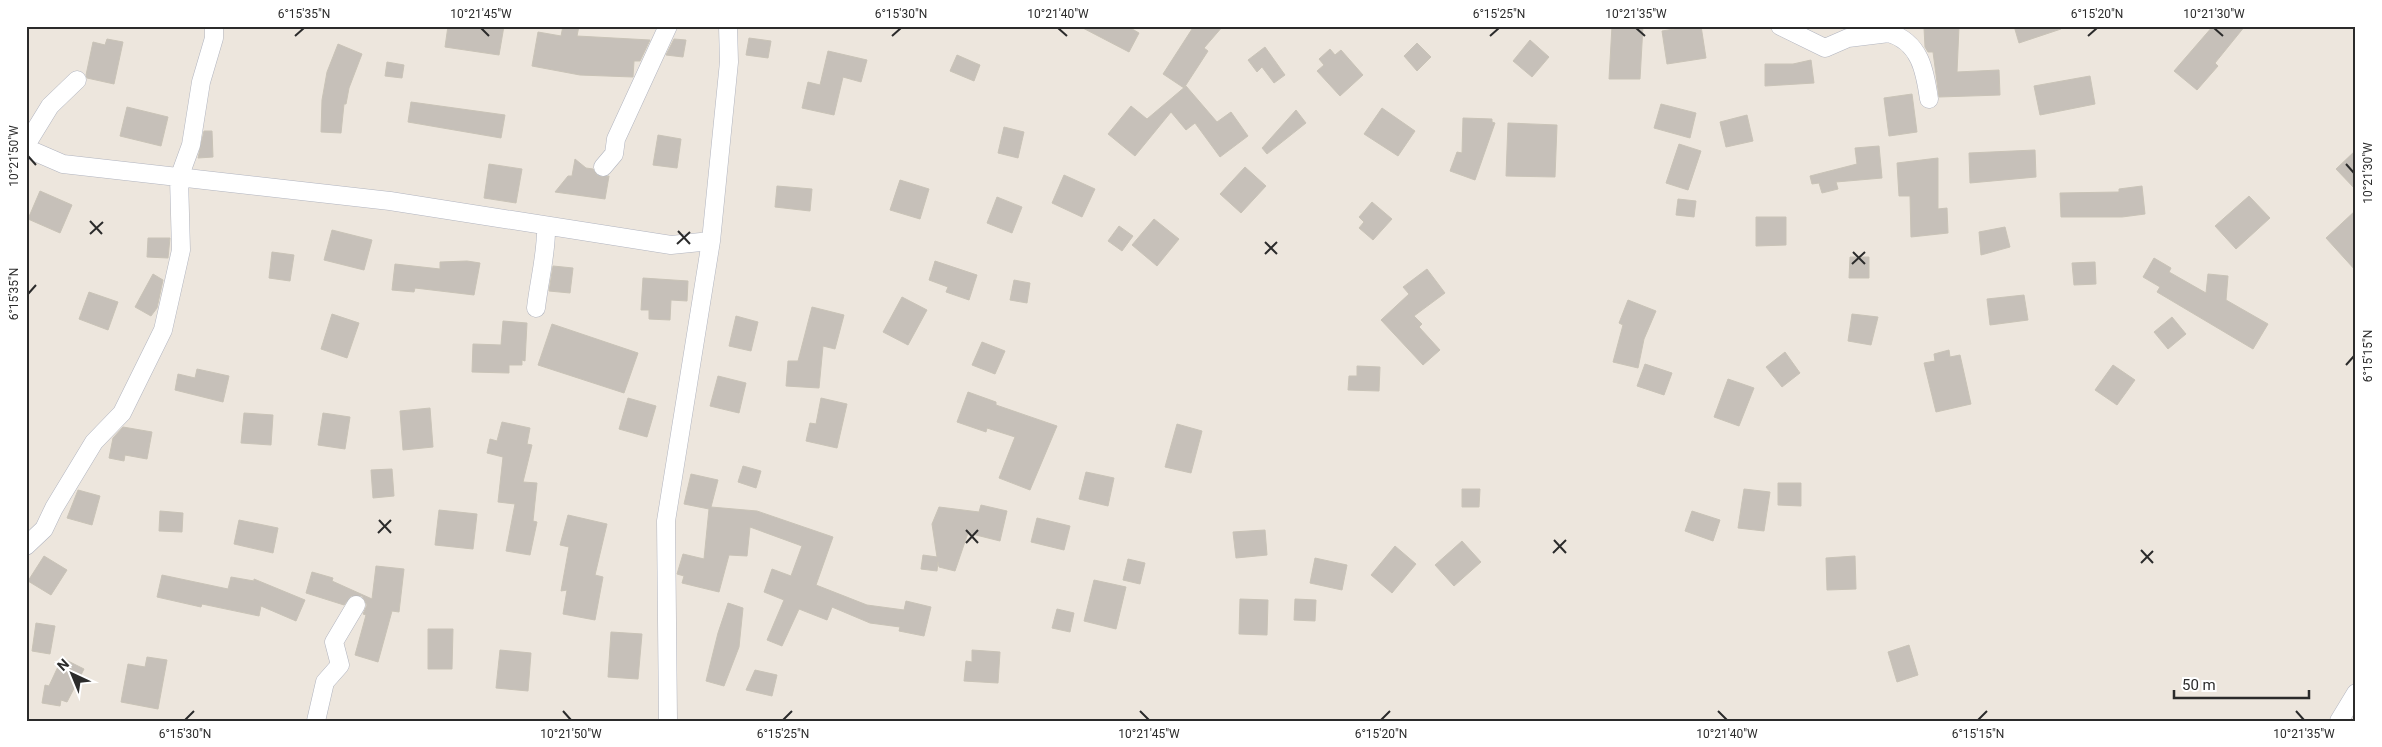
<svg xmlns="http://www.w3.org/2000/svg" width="2382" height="747" font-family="Roboto,sans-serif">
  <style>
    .building { fill: #c6c0b9; stroke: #c9c3b7 }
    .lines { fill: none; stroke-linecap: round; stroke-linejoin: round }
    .minor-casing { stroke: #b1b4bf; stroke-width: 19 }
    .minor { stroke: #fff; stroke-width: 18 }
    .ticks { fill: none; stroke: #2b2b2b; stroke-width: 2 }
    .neatline { fill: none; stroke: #2b2b2b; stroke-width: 2 }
    .ticks-label { font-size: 12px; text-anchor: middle; fill: #2b2b2b }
  </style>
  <rect width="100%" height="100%" fill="#ede6dd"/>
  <path class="building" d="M448 26H504L499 55 445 47Z
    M563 26H579L577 36 650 40 640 61H634L633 77 580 75 532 66 538 32 561 36Z
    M1079 26H1127L1139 33 1129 52Z
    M1194 26H1223L1204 48 1208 51 1184 88 1163 74Z
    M1612 26H1643L1640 79H1609Z
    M1693 26H1701L1706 58 1667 64 1662 31Z
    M2014 26H2061V29L2019 43Z
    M2213 26H2245L2215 63 2218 66 2197 90 2174 71Z
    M1959 27 1957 72 1999 70 2000 95 1939 97 1933 52H1928L1925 47 1924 28Z
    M749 38 771 41 768 58 746 55Z
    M107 39 123 42 114 84 87 78 86 75 93 42 105 45Z
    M674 39 686 40 683 57 666 55Z
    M1530 40 1549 57 1532 77 1513 61Z
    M1417 43 1431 57 1417 71 1404 56Z
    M338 44 362 54 349 88 346 104H344L341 133 321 132 322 100 327 72Z
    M1265 47 1285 75 1274 83 1262 67 1257 72 1248 60Z
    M1330 49 1335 55 1341 50 1363 75 1340 96 1317 71 1324 65 1319 59Z
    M828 51 867 60 861 82 843 77 834 115 802 108 808 82 820 85Z
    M957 55 980 65 974 81 950 71Z
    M1811 60 1814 83 1765 86V64H1793Z
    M387 62 404 65 402 78 385 76Z
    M2090 76 2095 104 2040 115 2034 86Z
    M1186 86 1217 122 1231 112 1248 136 1220 157 1195 123 1186 130 1171 112 1135 156 1108 134 1131 106 1147 119Z
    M1912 94 1917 132 1889 136 1884 98Z
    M411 102 505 115 501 138 408 122Z
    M1661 104 1696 113 1690 138 1654 128Z
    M127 107 168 117 161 146 120 136Z
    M1382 108 1415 131 1398 156 1364 134Z
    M1296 110 1306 123 1267 154 1262 148Z
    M1747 115 1753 141 1726 147 1720 122Z
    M1463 118 1492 119V122L1495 123 1475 180 1450 171 1457 152 1462 153Z
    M1508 123 1557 125 1555 177 1506 176Z
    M1004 127 1024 132 1018 158 998 153Z
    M204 131H212L213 157 198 158Z
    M658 135 681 139 677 168 653 165Z
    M1679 144 1701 151 1688 190 1666 183Z
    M1879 146 1882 178 1836 182 1838 189 1822 193 1819 183 1812 184 1810 176 1857 164 1855 148Z
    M2035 150 2036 177 1970 183 1969 153Z
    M2356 150V190L2336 169Z
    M1938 158V209L1947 208 1948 233 1911 237 1910 196H1899L1897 163Z
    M575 159 586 168 593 169 597 175 602 177 609 176 605 199 555 192 568 176H572Z
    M489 164 522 169 516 203 484 198Z
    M1245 167 1266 186 1241 213 1220 194Z
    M1064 175 1095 189 1082 217 1052 203Z
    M900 180 929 189 920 219 890 210Z
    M777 186 812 189 810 211 775 207Z
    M2142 186 2145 214 2122 217H2061L2060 193 2119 192V189Z
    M40 191 72 205 60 233 28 219Z
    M2249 196 2270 218 2236 249 2215 226Z
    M997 197 1022 207 1012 233 987 223Z
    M1678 199 1696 201 1694 217 1676 215Z
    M1372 202 1392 219 1373 240 1359 228 1364 222 1359 217Z
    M2356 210V271L2326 238Z
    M1756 217H1786V245L1756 246Z
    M1154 219 1179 239 1157 266 1132 245Z
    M1119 226 1133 236 1122 251 1108 241Z
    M2005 227 2010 247 1981 255 1979 232Z
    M332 230 372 240 364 270 324 260Z
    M148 238H170L168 258 147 257Z
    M272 252 294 255 290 281 269 278Z
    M1850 257H1869V278H1849Z
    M2154 258 2171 268 2169 272 2206 293 2208 274 2228 276 2226 300 2268 324 2253 349 2157 292 2160 287 2143 277Z
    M467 261 480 263 474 295 415 288 414 292 392 290 395 264 440 269V262Z
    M935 261 977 275 969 300 946 292 948 287 929 280Z
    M2095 262 2096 284 2074 285 2072 263Z
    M553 266 573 268 570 293 549 291Z
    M1427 269 1445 293 1414 316 1422 324 1419 327 1440 350 1423 365 1381 320 1409 294 1403 287Z
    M153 274 163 280 157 308 151 316 135 307Z
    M643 278 688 281 687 301 671 300 670 320 649 319V310H641Z
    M1014 280 1030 283 1027 303 1010 300Z
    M89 292 118 302 108 330 79 319Z
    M2024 295 2028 320 1990 325 1987 299Z
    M902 297 927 310 908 345 883 332Z
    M1628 300 1656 311 1644 339 1638 368 1613 362 1623 325 1619 323Z
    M812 307 844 315 835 349 823 346 819 388 786 386 788 361H798Z
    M332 314 359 323 347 358 321 349Z
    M1852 314 1878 317 1871 345 1848 341Z
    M736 316 758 322 751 351 729 346Z
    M2172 317 2186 334 2168 349 2154 332Z
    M503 321 527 323 525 361 522 360V365H509V373L472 372 473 344 501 345Z
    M552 324 638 353 624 393 538 365Z
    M982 342 1005 351 995 374 972 365Z
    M1949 350 1950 357 1960 355 1971 404 1936 412 1924 363 1935 361 1934 354Z
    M1785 352 1800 373 1782 387 1766 367Z
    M1645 364 1672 373 1664 395 1637 386Z
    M2113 365 2135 380 2117 405 2095 390Z
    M1357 366 1380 367 1379 391 1348 390 1349 376H1357Z
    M197 369 229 376 223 402 175 390 178 374 195 378Z
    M718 376 746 383 739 413 710 406Z
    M1728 379 1754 388 1739 426 1714 417Z
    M968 392 996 402V405L1057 426 1030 490 999 478 1015 437 987 428 986 432 957 422Z
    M628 398 656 406 647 437 619 429Z
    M821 398 847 404 837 448 806 441 810 423 816 424Z
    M430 408 433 447 403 450 400 411Z
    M244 413 273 415 271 445 241 443Z
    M323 413 350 417 345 449 318 445Z
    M502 422 530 428 527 444 532 445 523 482 537 483 533 521 537 522 530 555 506 551 515 504 498 502 503 457 487 453 490 439 497 441Z
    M1177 424 1202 431 1191 473 1165 467Z
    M123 427 152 432 147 459 125 455 124 461 109 458 113 438Z
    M743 466 761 471 756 488 738 482Z
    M392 469 394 496 373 498 371 470Z
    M1086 472 1114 478 1108 506 1079 499Z
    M691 474 718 480 711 507 757 511 833 537 816 585 867 605 904 610 906 601 931 607 924 636 899 631 900 627 870 623 832 607 827 620 799 609 782 646 767 640 784 600 764 592 772 569 791 576 802 546 750 527 747 556 729 555 719 592 682 583 684 576 677 574 683 554 704 559 709 509 684 504Z
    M1778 483H1801V506L1778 505Z
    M1462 489H1480L1479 507H1462Z
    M1744 489 1770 492 1764 531 1738 528Z
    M78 490 100 496 92 525 67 518Z
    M981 505 1007 511 1000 541 968 533 955 571 939 567 938 562 937 571 921 569 923 555 937 557 932 524 939 507 979 512Z
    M439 510 477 514 473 549 435 545Z
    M160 511 183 513 182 532 159 531Z
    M1692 511 1720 520 1713 541 1685 531Z
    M568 515 607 524 595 575 603 577 595 620 563 614 567 590 561 591 569 547 560 545Z
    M1037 518 1070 526 1064 550 1031 542Z
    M239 520 278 528 273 553 234 544Z
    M1265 530 1267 555 1236 558 1233 532Z
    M1462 541 1481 562 1454 586 1435 565Z
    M1395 546 1416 564 1392 593 1371 575Z
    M44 556 67 570 51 595 28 581Z
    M1855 556 1856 589 1827 590 1826 558Z
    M1315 558 1347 565 1342 590 1310 583Z
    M1128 559 1145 563 1140 584 1123 580Z
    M376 566 404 569 399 612 392 611 378 662 355 655 366 615 363 614 367 605 362 596H351L344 605 306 593 312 572 333 578 332 581 372 599Z
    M162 575 228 589 231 577 254 581V579L305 600 296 621 261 606 259 616 202 604 201 607 157 597Z
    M1094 580 1126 587 1116 629 1084 621Z
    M1240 599 1268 600 1267 635 1239 634Z
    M1295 599 1316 600 1315 621 1294 620Z
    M728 603 743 608 739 647 724 686 706 681 718 633Z
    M1057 609 1074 613 1070 632 1052 628Z
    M36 623 55 626 50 654 32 651Z
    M428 629H453L452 669H428Z
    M611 632 642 634 638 679 608 677Z
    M1909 645 1918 675 1897 682 1888 652Z
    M500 650 531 653 528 691 496 688Z
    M972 650 1000 652 998 683 964 681 966 661 972 662Z
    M147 657 167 660 158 709 121 702 128 664 145 667Z
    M62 658 84 669 67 702 61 700 60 706 42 703 45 685 49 686Z
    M755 670 777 675 772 696 746 690Z"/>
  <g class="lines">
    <defs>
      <path id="minor" d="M1780 26 1825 48 1848 38 1889 33
        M1889 26V33C1920 42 1925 71 1929 99
        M26 145 50 106 77 80
        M26 148 63 164 390 201 671 245 711 241
        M603 167 614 154 616 139 668 26
        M536 308C539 281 547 252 546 226
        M26 546 44 529 54 508 94 442 122 413 163 330 181 250 179 178 191 145 201 82 214 38V26
        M316 721 325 682 340 665 334 642 356 605
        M668 721 666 521 711 241 729 62 728 26
        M2339 721 2356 693"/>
    </defs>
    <use href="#minor" class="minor-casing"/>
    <use href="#minor" class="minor"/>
  </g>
  <path class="ticks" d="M481 28 489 36M1058 28 1067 36M1636 28 1645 36M2214 28 2223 36M295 36 304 28M892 36 901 28M1490 36 1499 28M2088 36 2097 28M28 156 36 165M2346 164 2354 173M90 221 102 234M678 231 690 244M90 234 103 222M1265 242 1277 254M677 244 690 232M1853 252 1865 264M1265 254 1277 242M1852 264 1865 252M28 294 36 285M2346 365 2354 356M379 520 391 533M966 530 978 543M378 533 391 520M1554 540 1566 553M966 543 978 530M2141 550 2153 563M1553 553 1566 540M2141 563 2153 551M563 711 571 720M1140 711 1149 720M1718 711 1727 720M2296 711 2304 720M185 720 194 711M783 720 792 711M1381 720 1390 711M1978 720 1987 711"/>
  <rect width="2382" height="747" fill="none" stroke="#ffffff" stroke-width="55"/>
  <g transform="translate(72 674) rotate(316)" stroke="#ffffff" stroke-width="4" paint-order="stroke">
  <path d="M0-4L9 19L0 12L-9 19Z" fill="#2b2b2b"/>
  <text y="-8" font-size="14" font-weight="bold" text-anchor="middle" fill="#2b2b2b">N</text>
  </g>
  <path d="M2174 690v8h135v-8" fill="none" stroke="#2b2b2b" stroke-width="2.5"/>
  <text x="2182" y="690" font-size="15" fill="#2b2b2b" stroke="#ffffff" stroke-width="4" paint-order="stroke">50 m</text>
  <rect x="28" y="28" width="2326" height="692" class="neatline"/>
  <g class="ticks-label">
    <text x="304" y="18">6°15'35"N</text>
    <text x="481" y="18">10°21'45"W</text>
    <text x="901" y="18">6°15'30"N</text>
    <text x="1058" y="18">10°21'40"W</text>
    <text x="1499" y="18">6°15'25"N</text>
    <text x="1636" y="18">10°21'35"W</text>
    <text x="2097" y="18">6°15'20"N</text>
    <text x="2214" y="18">10°21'30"W</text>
    <text transform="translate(14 156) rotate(-90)" y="4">10°21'50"W</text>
    <text transform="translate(2368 173) rotate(-90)" y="4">10°21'30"W</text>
    <text transform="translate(14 294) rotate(-90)" y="4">6°15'35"N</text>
    <text transform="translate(2368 356) rotate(-90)" y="4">6°15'15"N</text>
    <text x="185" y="738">6°15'30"N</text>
    <text x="571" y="738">10°21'50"W</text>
    <text x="783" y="738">6°15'25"N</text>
    <text x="1149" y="738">10°21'45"W</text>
    <text x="1381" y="738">6°15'20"N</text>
    <text x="1727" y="738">10°21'40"W</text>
    <text x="1978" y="738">6°15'15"N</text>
    <text x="2304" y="738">10°21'35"W</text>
  </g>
</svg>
